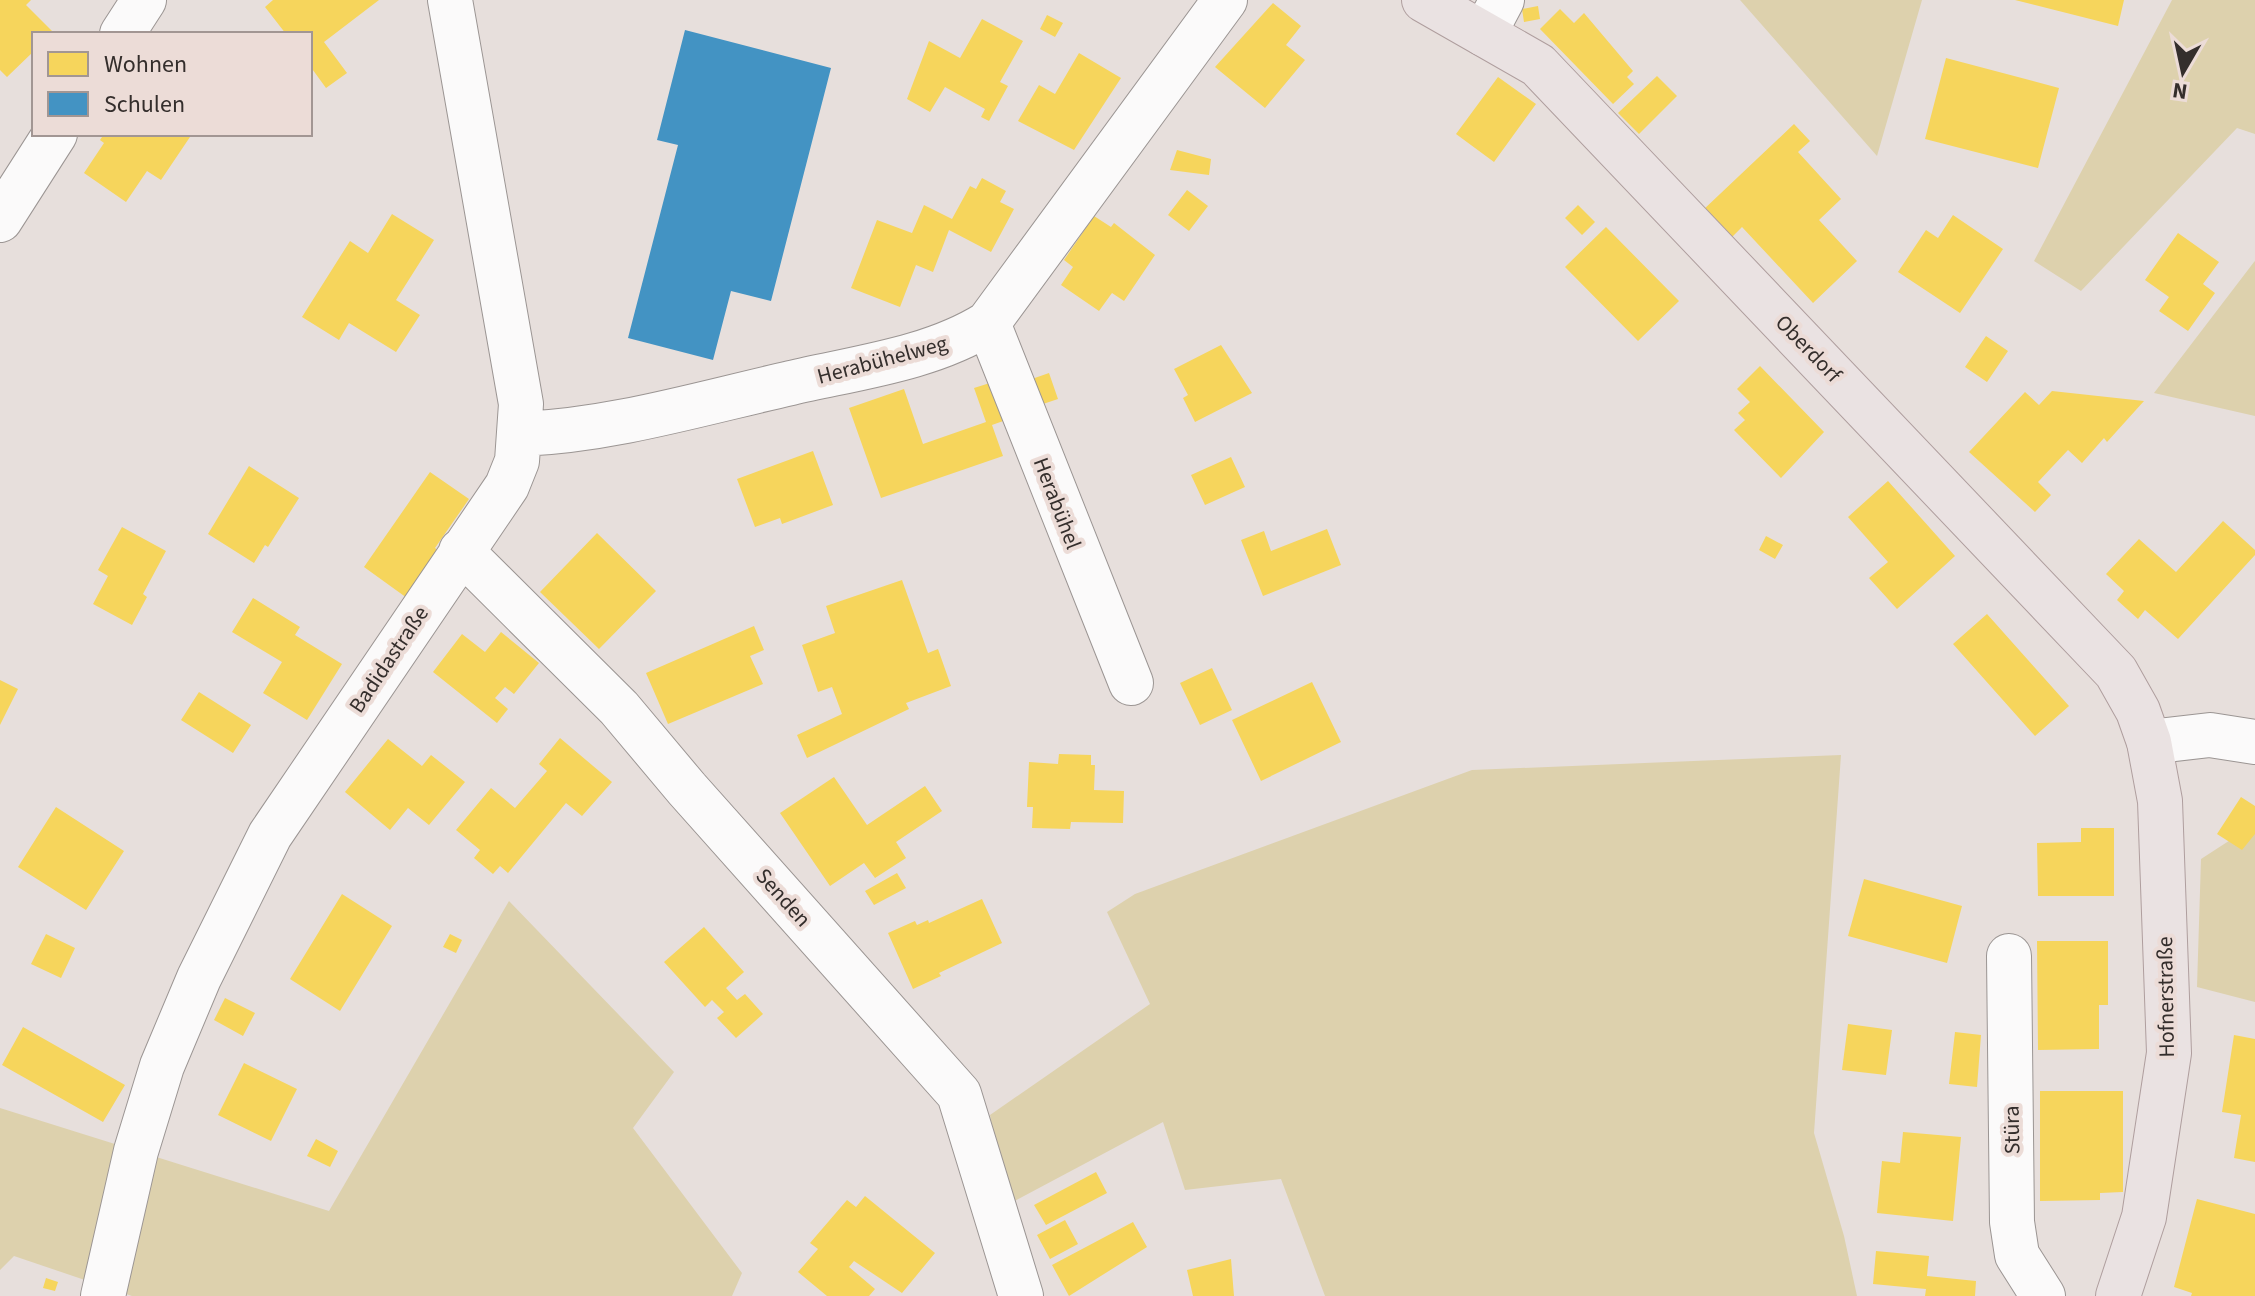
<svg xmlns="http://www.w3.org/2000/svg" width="2255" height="1296" font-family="'Source Sans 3',sans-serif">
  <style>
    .green { fill: #ddd1ad }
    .homes { fill: #f6d55c }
    .schools { fill: #4393c3 }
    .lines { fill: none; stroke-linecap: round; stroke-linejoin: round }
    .minor-casing { stroke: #9b9593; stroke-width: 46 }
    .major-casing { stroke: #af9e9e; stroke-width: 46 }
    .minor { stroke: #fbfafa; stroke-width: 44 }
    .major { stroke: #eae2e2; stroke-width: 44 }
    .labels { text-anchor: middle; stroke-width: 8; stroke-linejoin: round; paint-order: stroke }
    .street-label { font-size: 22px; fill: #342e2c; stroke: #ecdcd7 }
  </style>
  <rect width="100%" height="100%" fill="#e7dfdc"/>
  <path class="green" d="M1740 0H1922L1877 156Z
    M2172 0H2255V134L2237 128 2081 291 2034 261Z
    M2255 261V416L2154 393 2254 262Z
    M1841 755 1814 1133 1844 1236 1857 1296H1325L1281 1179 1185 1190 1163 1122 1007 1205 990 1115 1150 1004 1107 912 1135 894 1472 770Z
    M2255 824V1002L2197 987 2201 859Z
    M509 901 674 1072 633 1128 742 1273 732 1296H132L14 1256 0 1270V1108L329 1211Z"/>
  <path class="homes" d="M0 0H31L26 5 53 32 34 34V51L7 77 0 70Z
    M273 0H379L324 42 347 73 326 88 310 66V34H286L265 7Z
    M2015 0H2124L2118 26Z
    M1273 3 1301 26 1286 45 1305 60 1265 108 1215 67Z
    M1538 6 1540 19 1524 22 1522 9Z
    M1560 9 1574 23 1584 13 1633 71 1627 77 1634 84 1613 104 1540 29Z
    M1047 15 1063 23 1055 37 1040 29Z
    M982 19 1023 41 1000 82 1008 86 989 121 981 117 985 109 945 87 930 112 907 99 929 41 960 58Z
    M1079 53 1121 78 1074 150 1018 121 1039 85 1055 94Z
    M1946 58 2059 88 2038 168 1925 139Z
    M1657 76 1677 96 1639 134 1618 113Z
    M1498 77 1536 104 1494 162 1456 134Z
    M1794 124 1810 141 1798 152 1841 199 1819 220 1857 261 1813 303 1742 227 1729 240 1702 211Z
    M104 134H192L161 180 147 171 126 202 84 173 104 143 100 140Z
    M1177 150 1211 159 1209 175 1170 170Z
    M982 178 1006 191 1000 202 1014 209 991 252 949 230 933 272 916 265 900 307 851 288 877 220 912 233 924 205 952 219 970 186 976 189Z
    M1187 190 1208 206 1189 231 1168 215Z
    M1578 205 1595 222 1582 235 1565 218Z
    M392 214 434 240 396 300 420 315 396 352 349 323 339 340 302 317 350 241 368 253Z
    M1953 215 2003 249 1960 313 1898 272 1926 230 1938 238Z
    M1094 216 1111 227 1114 223 1155 255 1124 301 1112 293 1099 311 1061 285 1073 267 1064 260Z
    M1606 227 1679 301 1638 341 1565 267Z
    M2178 233 2219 262 2203 284 2215 293 2188 331 2159 311 2169 297 2145 280Z
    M1986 336 2008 351 1987 382 1965 367Z
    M1221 345 1252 393 1195 422 1183 398 1188 395 1174 369Z
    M1760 366 1824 432 1781 478 1734 430 1745 420 1738 413 1750 402 1737 389Z
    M1049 373 1058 399 1037 406 1029 380Z
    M993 382 1006 420 992 425 1003 456 881 498 849 408 904 389 923 444 986 422 974 388Z
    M2052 391 2144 401 2107 442 2104 438 2082 463 2068 450 2038 482 2051 495 2035 512 1969 452 2025 392 2039 405Z
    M813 451 833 505 782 524 780 518 755 527 737 479Z
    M1231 457 1245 487 1205 505 1191 475Z
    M249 466 299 498 268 547 265 545 254 563 208 534Z
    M430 472 469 499 435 548 440 552 407 598 364 567Z
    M1888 481 1955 556 1897 609 1869 578 1888 562 1848 517Z
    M2223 521 2255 550V555L2178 639 2145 610 2138 619 2117 600 2124 591 2106 574 2139 539 2176 572Z
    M122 527 166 551 143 594 147 597 132 625 93 604 108 576 98 570Z
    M1327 529 1341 565 1263 596 1241 540 1264 531 1271 551Z
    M597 533 656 591 599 649 540 592Z
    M1766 536 1783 545 1775 559 1759 550Z
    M902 580 928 653 938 649 951 686 906 703 909 709 807 758 797 735 842 714 832 687 818 692 802 645 835 633 826 606Z
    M253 598 300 627 295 635 342 664 307 720 263 693 282 662 232 632Z
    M1987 614 2069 706 2035 736 1953 644Z
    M754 626 764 650 750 656 763 684 668 724 646 673Z
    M501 632 539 663 514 694 505 687 495 698 508 709 497 723 433 672 462 634 485 652Z
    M1212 668 1232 710 1200 725 1180 683Z
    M0 680 18 689 0 725Z
    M1312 682 1341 742 1261 781 1232 720Z
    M199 692 251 725 233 753 181 720Z
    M560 738 612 782 582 816 566 803 508 873 500 866 493 874 474 858 480 850 456 830 491 788 515 808 547 771 539 764Z
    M388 739 422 766 431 755 465 782 429 825 408 808 390 830 345 792Z
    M1059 754 1091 755V765H1095L1094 790 1124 791 1123 823 1071 822 1070 829 1032 828 1033 807H1027L1029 762 1058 764Z
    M834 777 867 825 925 786 942 811 896 842 906 858 875 878 864 863 830 886 780 813Z
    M2241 797 2255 806V834L2242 850 2217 834Z
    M56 807 124 851 86 910 18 867Z
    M2081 828H2114V896H2038L2037 843 2081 842Z
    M897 873 906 888 874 905 865 891Z
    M1864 879 1962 906 1947 963 1848 936Z
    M342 894 392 926 340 1011 290 979Z
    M982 899 1002 943 939 973 941 976 913 989 888 933 915 921 917 925 928 920 929 923Z
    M704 927 744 972 726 988 737 1000 745 994 763 1014 736 1038 717 1018 724 1012 712 1000 705 1007 664 962Z
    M46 934 75 948 61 978 31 964Z
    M450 934 462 940 456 953 443 947Z
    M2037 941H2108V1005H2099V1049L2038 1050Z
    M225 998 255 1013 243 1036 214 1020Z
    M1848 1024 1892 1030 1886 1075 1842 1070Z
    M23 1027 125 1085 103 1122 2 1065Z
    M1955 1032 1981 1035 1977 1087 1949 1084Z
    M2234 1035 2255 1039V1162L2234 1158 2241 1115 2222 1112Z
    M244 1063 297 1089 271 1141 218 1115Z
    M2040 1091H2123V1192L2100 1193V1200L2040 1201Z
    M1903 1132 1961 1137 1953 1221 1877 1213 1882 1161 1900 1163Z
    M316 1139 338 1151 330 1167 307 1156Z
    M1096 1172 1107 1193 1046 1225 1034 1205Z
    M865 1196 935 1253 902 1293 854 1261 849 1267 875 1289 869 1296H827L798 1272 818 1249 810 1243 847 1200 856 1207Z
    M2197 1199 2255 1214V1296H2191L2192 1293 2174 1287Z
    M1065 1220 1078 1244 1050 1259 1037 1235Z
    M1133 1222 1147 1247 1069 1296 1052 1265Z
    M1876 1251 1929 1256 1927 1276 1976 1281 1975 1296H1925L1926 1289 1873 1284Z
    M1231 1259 1234 1296H1193L1187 1270Z
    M46 1278 58 1282 55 1291 43 1288Z"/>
  <path class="schools" d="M685 30 831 68 771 301 731 291 713 360 628 338 678 145 657 140Z"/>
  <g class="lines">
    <defs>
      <path id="minor" d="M122 34 144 0
        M1484 34 1502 0
        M0 220 55 134
        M988 323 1131 683
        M522 434C613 430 702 403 791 383 855 368 931 359 988 323L1225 0
        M461 551 619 708 687 789 959 1094 1021 1296
        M2149 742 2210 735 2255 742
        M2009 956 2012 1222 2017 1255 2043 1296
        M103 1296 136 1151 162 1066 199 978 270 835 507 486 517 461 521 404 450 0"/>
      <path id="major" d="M1424 0 1538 65 2116 672 2138 711 2149 742 2160 801 2169 1053 2144 1217 2118 1296"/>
    </defs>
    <use href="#minor" class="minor-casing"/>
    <use href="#major" class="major-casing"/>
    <use href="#minor" class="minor"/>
    <use href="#major" class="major"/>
  </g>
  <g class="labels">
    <g class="street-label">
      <text transform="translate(1809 348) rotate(46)" y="8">Oberdorf</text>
      <text transform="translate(882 359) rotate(-15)" y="8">Herabühelweg</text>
      <text transform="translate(1058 503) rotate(69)" y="8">Herabühel</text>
      <text transform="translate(388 659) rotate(-56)" y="8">Badidastraße</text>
      <text transform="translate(784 897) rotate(48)" y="8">Senden</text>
      <text transform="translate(2165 997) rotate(-91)" y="8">Hofnerstraße</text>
      <text transform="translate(2011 1130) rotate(-91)" y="8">Stüra</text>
    </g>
  </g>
  <rect x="32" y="32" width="280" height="104" fill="#ecdcd7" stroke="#a29693" stroke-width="2"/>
  <rect x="48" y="52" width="40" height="24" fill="#f6d55c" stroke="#a29693" stroke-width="2"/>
  <text x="104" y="72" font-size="24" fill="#342e2c">Wohnen</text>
  <rect x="48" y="92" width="40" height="24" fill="#4393c3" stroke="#a29693" stroke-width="2"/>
  <text x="104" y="112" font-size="24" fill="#342e2c">Schulen</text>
  <g transform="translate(2183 72) rotate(189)" stroke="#ecdcd7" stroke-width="6" paint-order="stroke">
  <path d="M0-6L14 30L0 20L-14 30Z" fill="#342e2c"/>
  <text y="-12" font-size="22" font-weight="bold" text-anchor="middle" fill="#342e2c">N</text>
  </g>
</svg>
